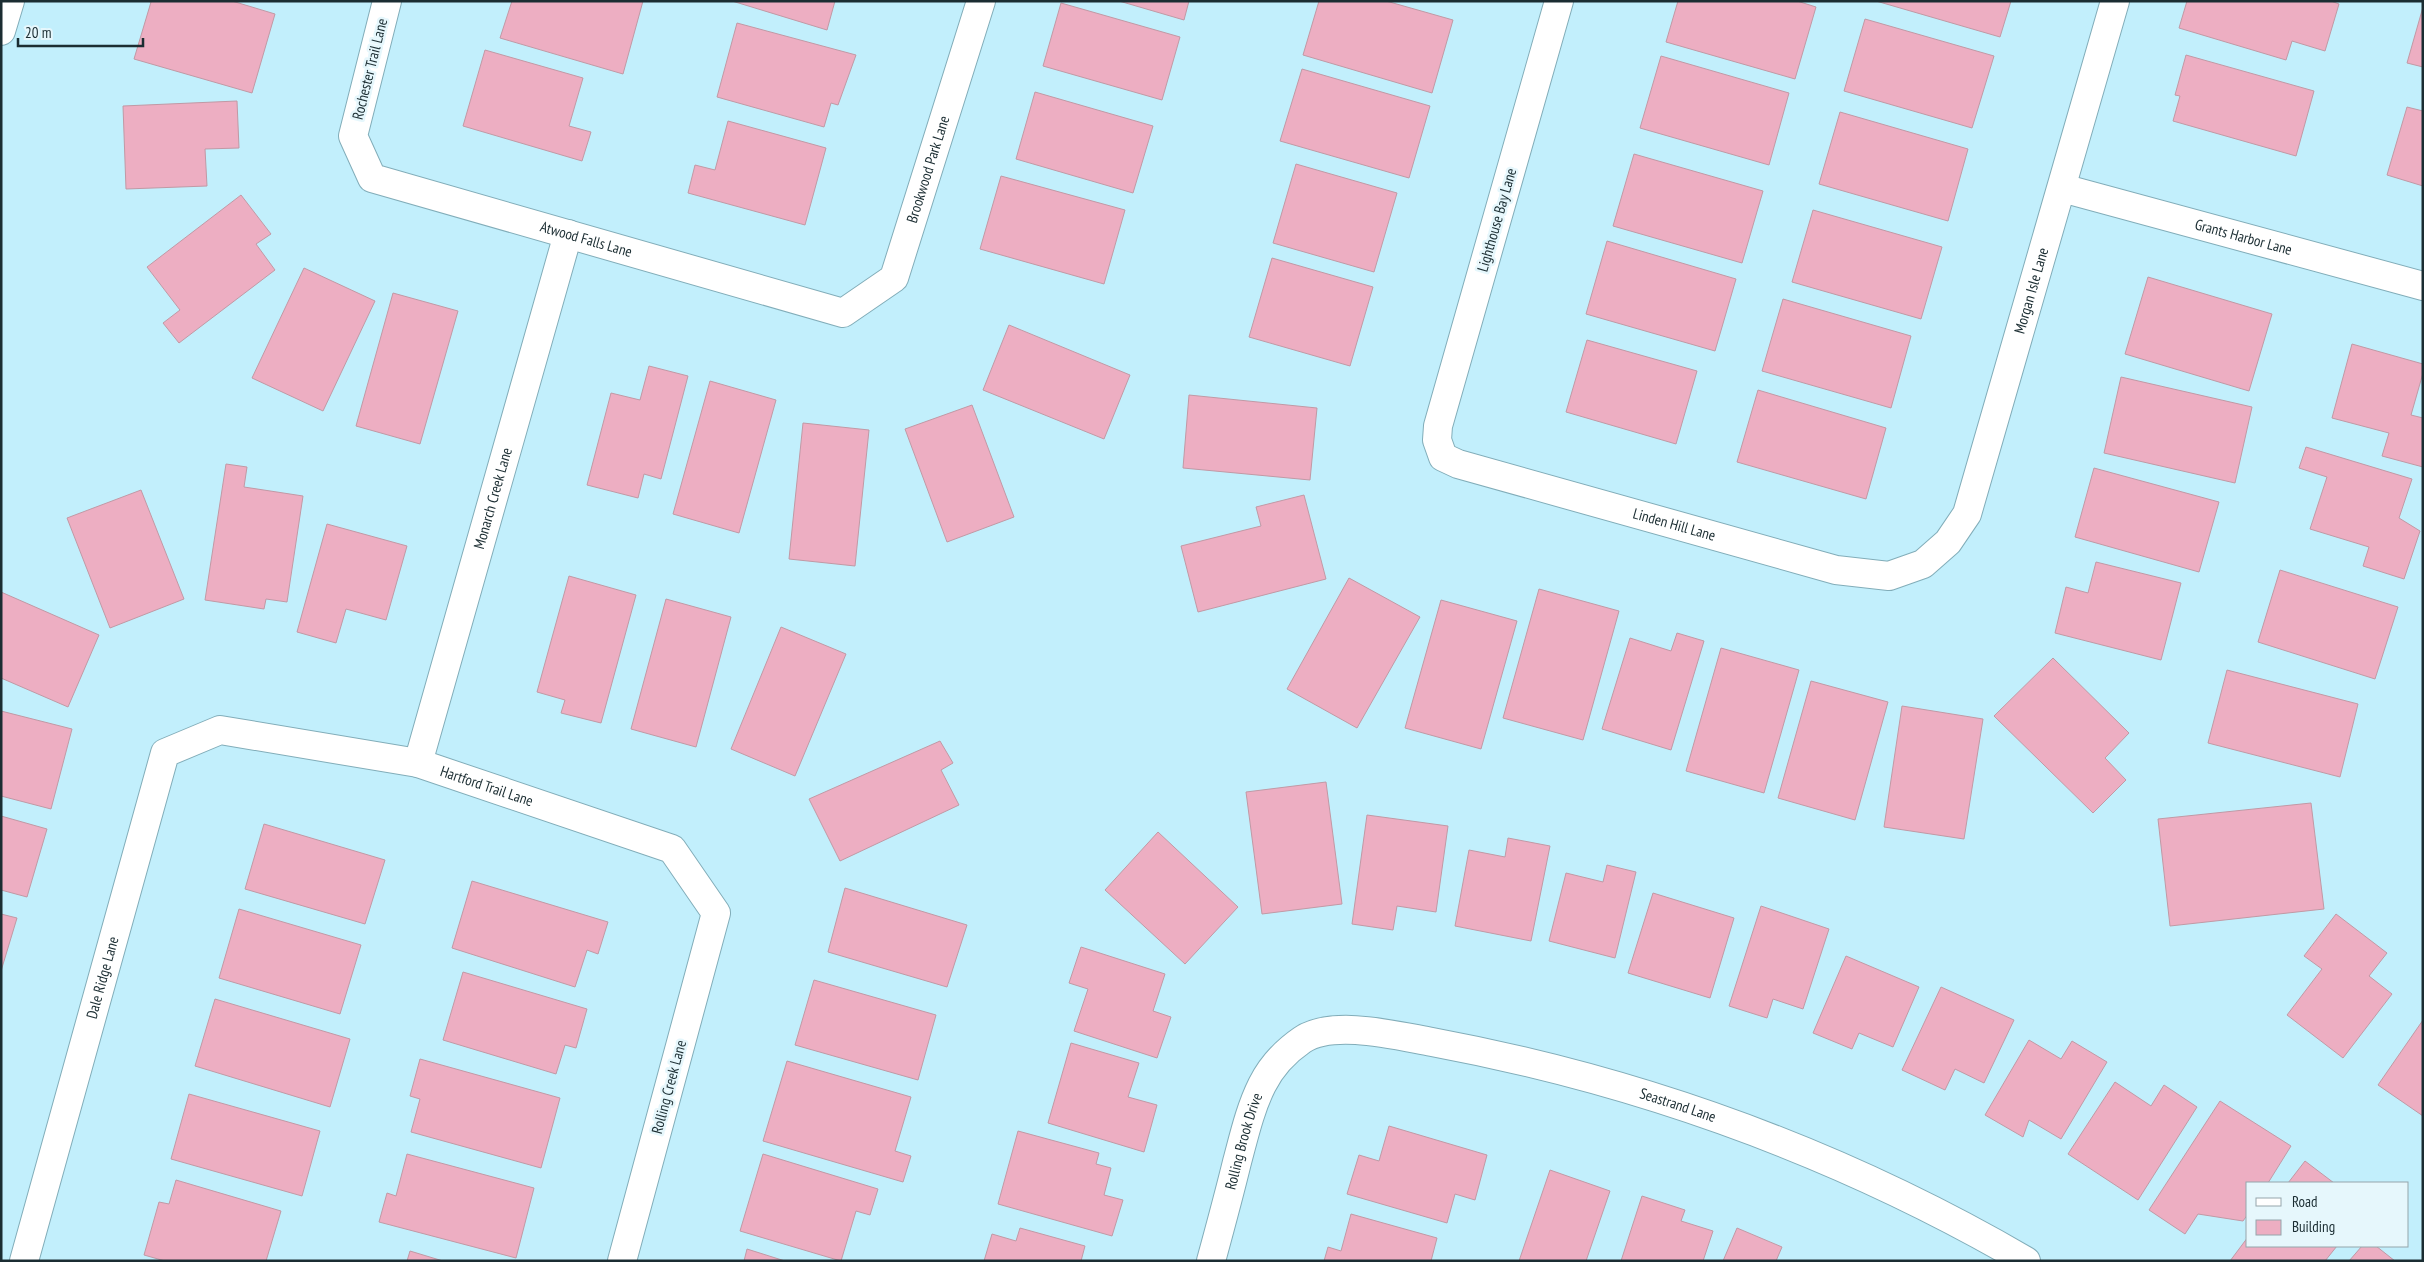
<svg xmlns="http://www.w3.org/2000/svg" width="2424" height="1262" font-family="'PT Sans Narrow',sans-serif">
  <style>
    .building { fill: #edaec2; stroke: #c199a5 }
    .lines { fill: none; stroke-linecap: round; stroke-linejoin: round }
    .minor-casing { stroke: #82adb9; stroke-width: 30 }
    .tertiary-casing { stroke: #82adb9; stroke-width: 30 }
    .minor { stroke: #fff; stroke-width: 28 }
    .tertiary { stroke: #fff; stroke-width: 28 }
    .labels { text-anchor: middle; stroke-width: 5; stroke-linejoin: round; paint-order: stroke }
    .street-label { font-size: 15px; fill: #1b2d32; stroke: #e6f7fc }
  </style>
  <rect width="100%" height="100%" fill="#c2effc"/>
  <path class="building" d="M147 1H232L275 14 252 93 134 59 151 2Z
    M512 1H643L623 74 500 38Z
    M732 1H835L827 30Z
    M1119 1H1189L1184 20Z
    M1319 1H1386L1453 20 1432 93 1303 55Z
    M1678 1H1797L1816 7 1795 79 1666 42Z
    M1876 1H2011L2000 37Z
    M2187 1H2331L2339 4 2325 51 2292 41 2286 60 2179 28Z
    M1061 3 1180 37 1162 100 1043 66Z
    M2423 7V67L2407 63Z
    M1865 19 1994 56 1972 128 1844 91Z
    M737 23 856 55 838 105 831 103 824 127 717 97Z
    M485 50 583 78 569 126 591 132 582 161 463 126Z
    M2186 55 2314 91 2296 156 2173 121 2180 96 2175 95Z
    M1661 56 1789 93 1769 165 1640 128Z
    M1302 69 1430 106 1409 178 1280 141Z
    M1035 92 1153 126 1133 193 1016 159Z
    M237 101 239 148 205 149 207 186 126 189 123 106Z
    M2407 107 2423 111V186L2387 175Z
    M1840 112 1968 149 1948 221 1819 184Z
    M728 121 826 148 805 225 688 193 695 165 715 170Z
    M1634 154 1763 191 1742 263 1613 226Z
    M1296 164 1397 193 1374 272 1273 243Z
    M1001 176 1125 210 1104 284 980 249Z
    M241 195 271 234 256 244 275 270 179 343 163 323 180 310 147 267Z
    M1813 210 1942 247 1921 319 1792 282Z
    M1607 241 1736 279 1715 351 1586 314Z
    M1272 258 1373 287 1350 366 1249 337Z
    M304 268 375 301 323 411 252 378Z
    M2148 277 2272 314 2249 391 2125 354Z
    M393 293 458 311 420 444 356 426Z
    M1783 299 1911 336 1891 408 1762 371Z
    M1009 325 1130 375 1104 439 983 390Z
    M1587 340 1697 371 1676 444 1566 412Z
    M2352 344 2423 364V373L2411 415 2423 418V467L2382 456 2389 433 2332 418Z
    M649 366 688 376 661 479 644 474 638 498 587 485 611 393 640 400Z
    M2121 377 2252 407 2235 483 2104 453Z
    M710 381 776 400 739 533 673 514Z
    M1758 390 1886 428 1866 499 1737 462Z
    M1189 395 1317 408 1310 480 1183 468Z
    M972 405 1014 517 947 542 905 429Z
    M803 423 869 430 855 566 789 559Z
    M2306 447 2412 479 2399 518 2420 531 2404 579 2363 566 2369 547 2310 529 2327 477 2299 468Z
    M226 464 247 467 244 487 303 496 287 602 266 599 264 609 205 600Z
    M2094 468 2219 502 2199 572 2075 537Z
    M141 490 184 599 110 628 67 518Z
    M1304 495 1326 579 1198 612 1181 546 1261 526 1256 507Z
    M327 524 407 546 386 620 346 609 336 643 297 632Z
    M2096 562 2181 583 2161 660 2055 633 2066 587 2088 593Z
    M2280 570 2398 607 2375 679 2258 642Z
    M569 576 636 595 601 723 561 713 565 700 537 692Z
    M1349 578 1420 617 1357 728 1287 689Z
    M1539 589 1619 611 1583 740 1503 718Z
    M1 592 99 635 68 707 1 678Z
    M666 599 731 617 696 747 631 729Z
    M1441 600 1517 621 1481 749 1405 728Z
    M781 627 846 654 795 776 731 749Z
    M1677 633 1704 641 1671 750 1602 729 1630 638 1671 651Z
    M1721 648 1799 670 1764 793 1686 771Z
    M2053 658 2129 733 2105 758 2126 780 2093 813 1994 716Z
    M2227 670 2358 704 2340 777 2208 743Z
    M1811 681 1888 702 1855 820 1778 798Z
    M1902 706 1983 719 1964 839 1884 827Z
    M1 711 72 729 51 809 1 796Z
    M940 741 953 763 941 770 959 805 840 861 809 799Z
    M1326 782 1342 904 1262 914 1246 792Z
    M2311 803 2324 909 2170 926 2158 819Z
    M1367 815 1448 826 1436 912 1397 906 1393 930 1352 924Z
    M1 816 47 829 27 897 1 890Z
    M264 824 385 860 365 924 245 889Z
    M1158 832 1238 907 1185 964 1105 890Z
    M1508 838 1550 846 1531 941 1455 926 1469 850 1505 857Z
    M1607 865 1636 872 1615 958 1549 941 1566 873 1603 882Z
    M472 881 608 922 598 954 587 950 575 987 452 948Z
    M845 888 967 925 947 987 828 952Z
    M1653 893 1734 918 1710 998 1628 973Z
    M1761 906 1829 929 1803 1009 1773 999 1767 1018 1729 1006Z
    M239 909 361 945 340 1014 219 978Z
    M1 914 17 918 1 971Z
    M2336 914 2387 953 2369 976 2392 994 2343 1058 2287 1015 2322 969 2304 956Z
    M1081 947 1165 974 1153 1011 1171 1017 1157 1058 1074 1031 1088 989 1069 983Z
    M1846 956 1919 987 1893 1047 1859 1033 1852 1049 1813 1033Z
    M463 972 587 1009 576 1048 565 1045 556 1074 443 1040Z
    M814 980 936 1015 918 1080 795 1045Z
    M1941 987 2014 1020 1984 1083 1955 1069 1945 1090 1902 1070Z
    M215 999 350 1039 330 1107 195 1066Z
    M2423 1020V1116L2378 1085Z
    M2029 1040 2061 1059 2072 1041 2107 1062 2061 1139 2029 1120 2023 1137 1985 1115Z
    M1071 1043 1139 1063 1128 1097 1157 1105 1144 1152 1048 1123Z
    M420 1059 560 1098 541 1168 411 1132 420 1099 410 1096Z
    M787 1061 911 1097 895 1151 911 1156 903 1182 763 1141Z
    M2115 1082 2151 1106 2164 1085 2197 1107 2138 1200 2068 1154Z
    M189 1094 320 1131 302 1196 171 1159Z
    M2220 1101 2291 1146 2268 1183H2248V1214L2243 1221 2198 1214 2185 1234 2149 1210Z
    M1389 1126 1487 1155 1475 1200 1455 1194 1447 1223 1347 1194 1359 1155 1379 1161Z
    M1018 1131 1099 1153 1096 1164 1111 1168 1104 1195 1123 1200 1112 1236 998 1204Z
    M407 1154 534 1188 516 1258 379 1222 387 1193 396 1196Z
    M763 1154 878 1189 870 1215 856 1211 841 1261 740 1231Z
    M2305 1161 2334 1183H2288Z
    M1550 1170 1610 1191 1586 1261H1519Z
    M176 1180 281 1211 266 1261H165L144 1255 159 1202 169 1204Z
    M1642 1196 1685 1210 1681 1221 1713 1231 1703 1261H1621Z
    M1351 1214 1437 1238 1431 1261H1324L1328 1247 1341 1251Z
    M1020 1228 1085 1246 1081 1261H984L992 1234 1016 1241Z
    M1737 1228 1782 1247 1776 1261H1723Z
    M2248 1237V1246H2337L2325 1261H2230Z
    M2362 1246H2376L2395 1261H2349Z
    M747 1249 785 1261H744Z
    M410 1251 443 1261H407Z"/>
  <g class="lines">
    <defs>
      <g id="minor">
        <path id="s1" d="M387 1 353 136 372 178 843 313 894 278 981 1"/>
        <path id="s2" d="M1559 1 1438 426 1437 440 1443 457 1458 464 1836 570 1889 576 1923 564 1948 542 1967 514 2115 1"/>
        <path id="s3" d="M2062 188 2423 286"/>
        <path id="s4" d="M418 763 568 234"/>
        <path id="s5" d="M24 1261 165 753 220 730 418 763 672 849 716 913 622 1261"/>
        <path id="s6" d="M1211 1261C1220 1228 1229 1195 1237 1162 1244 1136 1250 1109 1262 1085 1271 1067 1286 1051 1302 1040 1333 1019 1398 1036 1432 1042 1641 1081 1842 1154 2026 1261"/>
      </g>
      <path id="tertiary" d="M1 31 10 1"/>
    </defs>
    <use href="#minor" class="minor-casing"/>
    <use href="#tertiary" class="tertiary-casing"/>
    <use href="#minor" class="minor"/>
    <use href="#tertiary" class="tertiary"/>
  </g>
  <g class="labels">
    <g class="street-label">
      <text transform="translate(370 69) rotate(-76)" y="5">Rochester Trail Lane</text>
      <text dy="5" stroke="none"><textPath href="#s1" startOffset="851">Brookwood Park Lane</textPath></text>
      <text transform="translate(1497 220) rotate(-74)" y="5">Lighthouse Bay Lane</text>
      <text dy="5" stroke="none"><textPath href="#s3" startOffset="188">Grants Harbor Lane</textPath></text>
      <text dy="5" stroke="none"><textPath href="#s1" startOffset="408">Atwood Falls Lane</textPath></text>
      <text dy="5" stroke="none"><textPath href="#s2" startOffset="1272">Morgan Isle Lane</textPath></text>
      <text dy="5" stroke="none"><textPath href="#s4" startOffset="275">Monarch Creek Lane</textPath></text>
      <text dy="5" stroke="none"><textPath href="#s2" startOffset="715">Linden Hill Lane</textPath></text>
      <text dy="5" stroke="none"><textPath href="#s5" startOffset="860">Hartford Trail Lane</textPath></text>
      <text dy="5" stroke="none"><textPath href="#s5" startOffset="294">Dale Ridge Lane</textPath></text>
      <text transform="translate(669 1087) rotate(-75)" y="5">Rolling Creek Lane</text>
      <text dy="5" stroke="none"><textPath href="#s6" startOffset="631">Seastrand Lane</textPath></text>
      <text dy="5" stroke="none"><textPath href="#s6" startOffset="124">Rolling Brook Drive</textPath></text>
    </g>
  </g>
  <rect width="2424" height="1262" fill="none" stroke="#1b2d32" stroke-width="5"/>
  <rect x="2246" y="1182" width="162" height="65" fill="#e6f7fc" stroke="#95a6ab"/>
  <rect x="2256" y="1198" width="25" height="8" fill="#ffffff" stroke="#95a6ab"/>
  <text x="2292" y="1207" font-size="15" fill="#1b2d32">Road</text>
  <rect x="2256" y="1220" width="25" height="15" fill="#edaec2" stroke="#95a6ab"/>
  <text x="2292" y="1232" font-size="15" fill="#1b2d32">Building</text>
  <path d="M18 38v8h125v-8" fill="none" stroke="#1b2d32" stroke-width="2.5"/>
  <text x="25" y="38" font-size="15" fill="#1b2d32" stroke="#e6f7fc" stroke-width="4" paint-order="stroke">20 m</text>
</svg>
